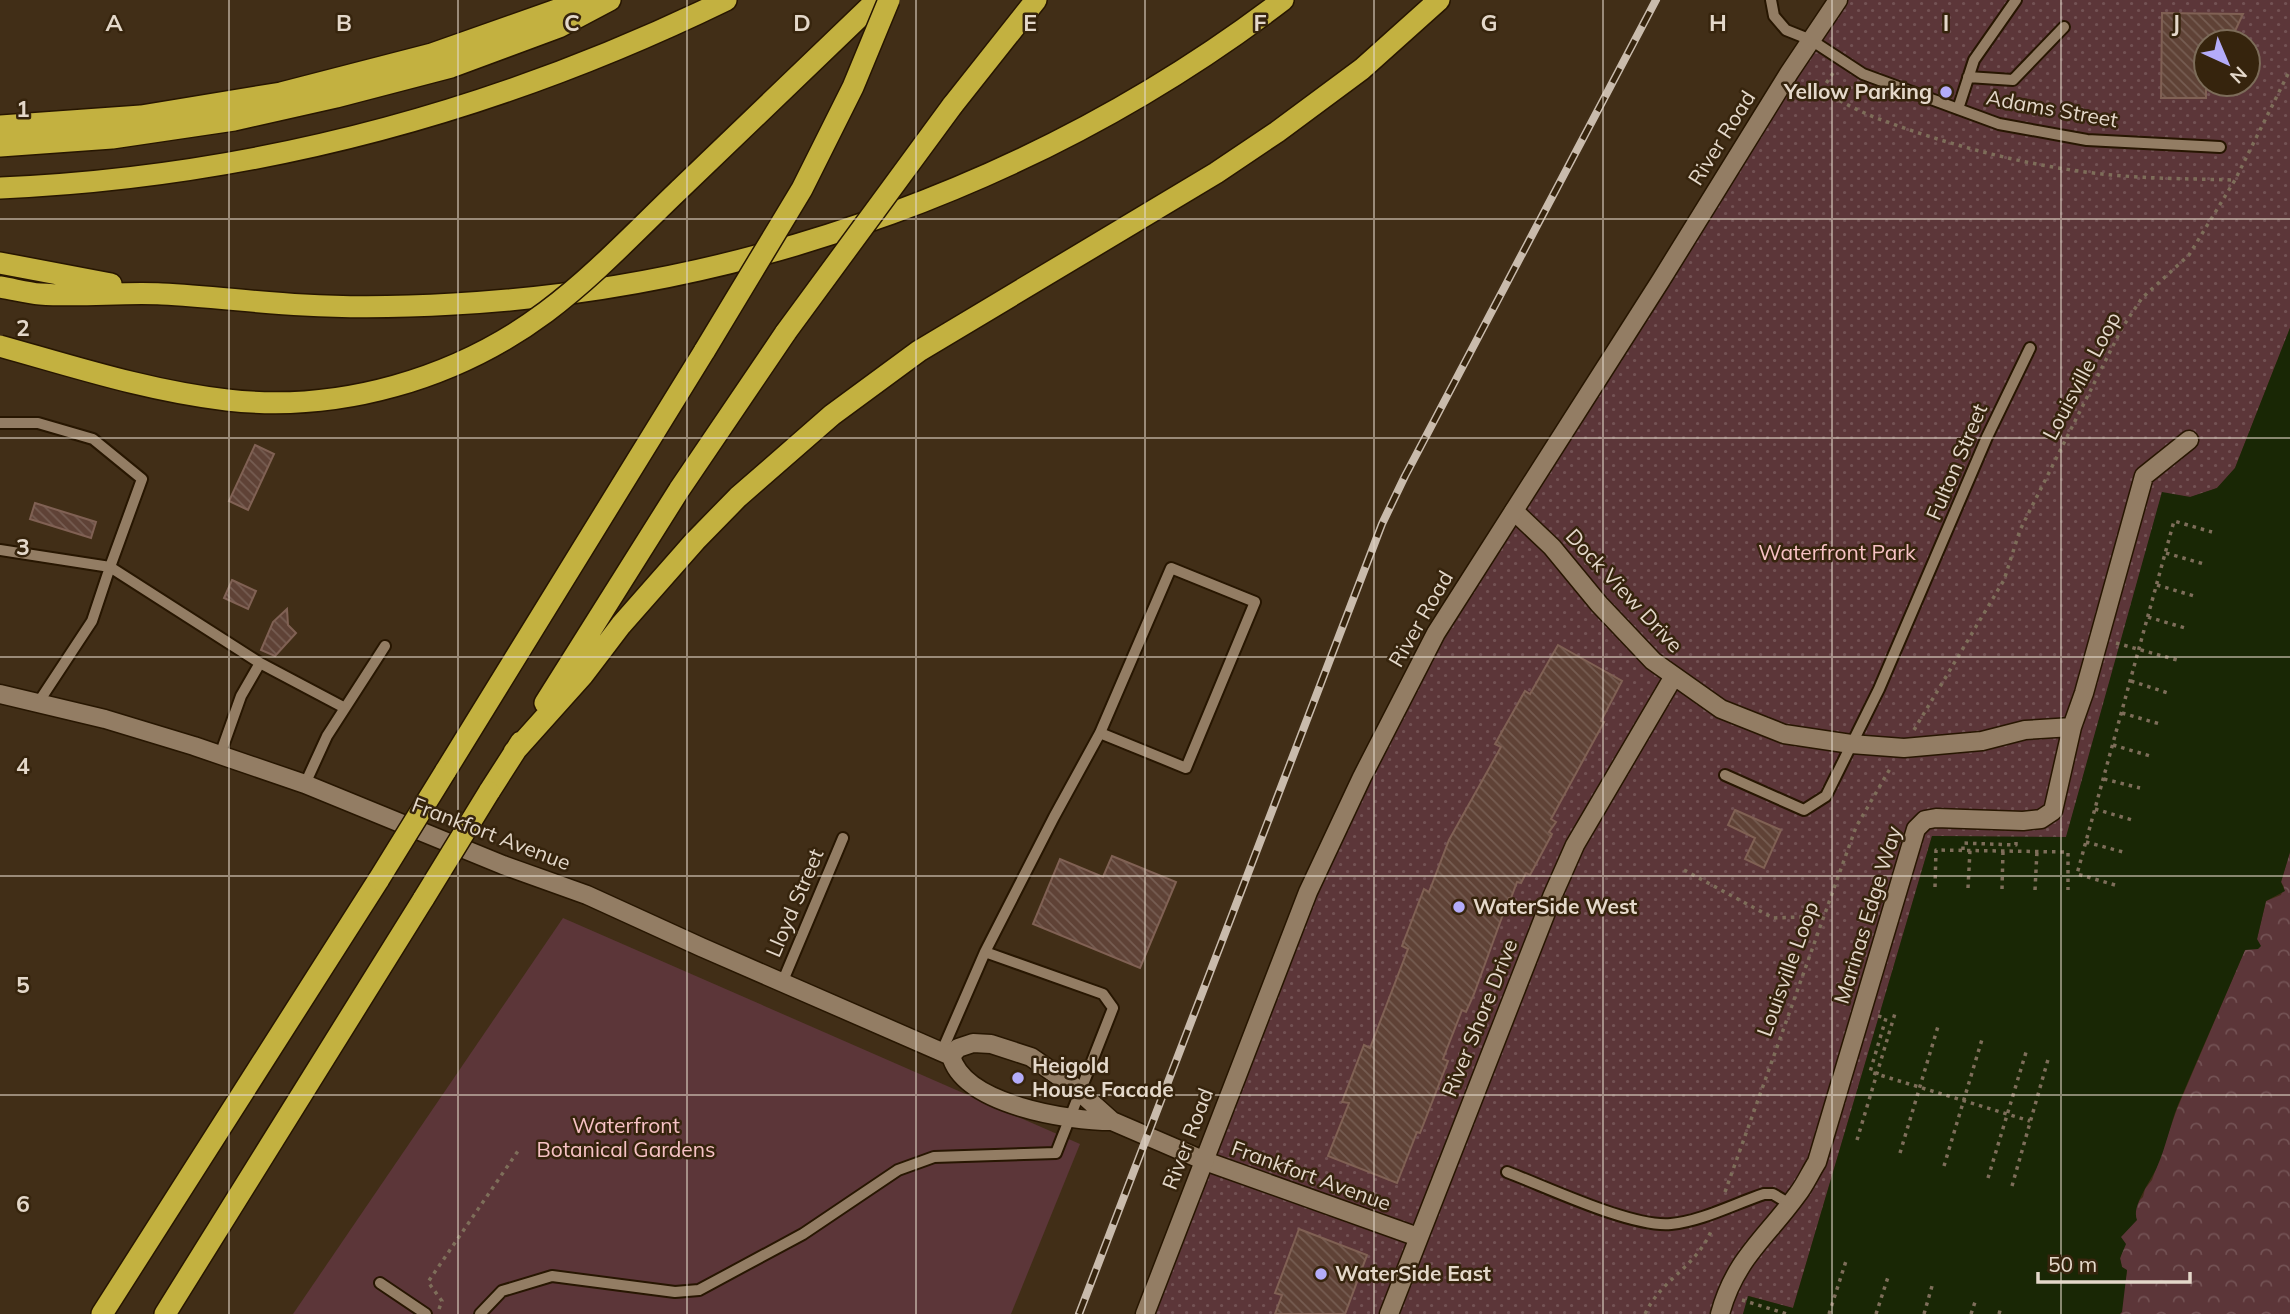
<svg xmlns="http://www.w3.org/2000/svg" width="2290" height="1314" font-family="Mulish,sans-serif">
  <style>
    .green { fill: #5c3639 }
    .forest { fill: url(#forest-crowns) }
    .park { fill: url(#park-dots); fill-rule: evenodd }
    .water { fill: #192705 }
    .building { fill: url(#building-back-hatch); stroke: #806154; stroke-width: 2 }
    .lines { fill: none; stroke-linecap: round; stroke-linejoin: round }
    .service-casing { stroke: #271601; stroke-width: 14 }
    .minor-casing { stroke: #271601; stroke-width: 21 }
    .tertiary-casing { stroke: #271601; stroke-width: 21 }
    .motorway-casing { stroke: #271601; stroke-width: 24 }
    .path { stroke: #7e6e5a; stroke-width: 3.5; stroke-dasharray: 3.5 5; stroke-linecap: butt }
    .service { stroke: #937d64; stroke-width: 10 }
    .minor { stroke: #937d64; stroke-width: 18 }
    .tertiary { stroke: #937d64; stroke-width: 18 }
    .motorway { stroke: #c3b140; stroke-width: 21 }
    .rail-casing { stroke: #c9bbac; stroke-width: 8 }
    .rail { stroke: #36240d; stroke-width: 5; stroke-dasharray: 16; stroke-linecap: butt }
    .motorway-bridge-casing { stroke: #271601; stroke-width: 24; stroke-linecap: butt }
    .motorway-bridge { stroke: #c3b140; stroke-width: 21 }
    .grid { fill: none; stroke: #e4d8ca; stroke-width: 2; stroke-opacity: 0.55 }
    .poi-dot { fill: #b4acf9; stroke: #36240d; stroke-width: 2.5 }
    .labels { text-anchor: middle; stroke-width: 5; stroke-linejoin: round; paint-order: stroke }
    .poi-label { font-size: 21px; font-weight: bold; fill: #e4d8ca; stroke: #36240d; text-anchor: start }
    .street-label { font-size: 21px; fill: #e4d8ca; stroke: #36240d }
    .park-label { font-size: 21px; fill: #f7c2c5; stroke: #36240d }
    .grid-label { font-size: 23px; text-anchor: middle; font-weight: bold; fill: #e4d8ca; stroke: #36240d; stroke-width: 5; stroke-linejoin: round; paint-order: stroke }
  </style>
  <defs>
    <pattern id="forest-crowns" width="20" height="18" patternUnits="userSpaceOnUse" patternTransform="scale(1.75)"><rect width="20" height="18" fill="#5c3639"/><path d="M2 6a3 3 0 1 1 6 0M12 15a3 3 0 1 1 6 0" fill="none" stroke="#735254"/></pattern>
    <pattern id="park-dots" width="8" height="8" patternUnits="userSpaceOnUse" patternTransform="scale(1.75)"><rect width="8" height="8" fill="#5c3639"/><path d="M2 2h.1M6 6h.1" fill="none" stroke="#735254" stroke-width="1.8" stroke-linecap="round"/></pattern>
    <pattern id="building-back-hatch" width="6" height="6" patternUnits="userSpaceOnUse" patternTransform="scale(1.75)"><rect width="6" height="6" fill="#5f4236"/><path d="M-1 5l2 2M0 0l6 6M5-1l2 2" fill="none" stroke="#765d52"/></pattern>
  </defs>
  <rect width="100%" height="100%" fill="#412e17"/>
  <path class="green" d="M563 918 1080 1144 1011 1314H293Z"/>
  <path class="forest" d="M2290 852V1314H2120L2127 1271 2122 1267 2120 1259 2125 1244 2120 1237C2136 1225 2131 1207 2143 1197L2145 1189 2152 1180 2177 1109 2245 950 2257 939 2266 901 2281 895 2284 887 2281 882Z"/>
  <path class="park" d="M1836 0H2290V328L2235 468 2217 488 2191 497 2162 493 2066 838 1932 836 1793 1308 1749 1296 1743 1314H1150L1308 892 1436 633ZM2206 42H2248V84H2206Z"/>
  <path class="water" d="M2290 328V852L2281 882 2285 891 2266 901 2257 939 2261 946 2258 949 2245 950C2223 1002 2200 1053 2178 1105 2170 1125 2166 1147 2157 1167 2151 1181 2131 1206 2137 1220L2121 1237 2126 1244 2120 1258 2122 1267 2127 1270 2122 1312 2120 1314H1743L1748 1296 1793 1308 1932 836 2066 837 2162 492 2190 497 2217 488 2235 468Z"/>
  <path class="building" d="M2162 13 2243 14 2235 31 2236 42H2206V98H2161Z
    M255 445 274 454 248 510 229 501Z
    M35 503 96 522 91 538 30 519Z
    M232 580 256 591 248 609 224 598Z
    M287 609 288 625 296 633 275 656 261 650 273 622Z
    M1558 645 1622 681 1601 721 1604 722 1551 819 1556 822 1549 832 1552 834 1530 875 1526 873 1521 883 1517 882 1511 898H1509L1474 994 1466 1012 1462 1010 1446 1051 1443 1059 1448 1061 1420 1133 1417 1132 1397 1183 1328 1156 1349 1103 1342 1102 1364 1045 1370 1048 1408 949 1402 946 1424 889 1429 892 1449 840 1501 747 1495 744 1525 691 1530 694Z
    M1735 810 1781 830 1764 868 1745 859 1755 838 1728 825Z
    M1112 856 1176 882 1140 968 1033 924 1060 859 1103 877Z
    M1299 1229 1367 1255 1345 1314H1275L1282 1295 1275 1293Z"/>
  <g class="lines">
    <defs>
      <path id="service" d="M1771 0 1774 16 1786 30 1811 40 1863 74 1999 124 2087 140 2220 147
        M1968 77 2013 80 2064 27
        M1958 109 1974 60 2016 0
        M0 423H38L93 439 142 479 110 567 0 550
        M38 703 92 621 110 567 260 663
        M220 755 241 696 260 663 345 708
        M1725 775 1804 810 1826 796 1879 689 1987 437 2030 348
        M305 784 327 736 385 646
        M985 952 1054 817 1100 733 1171 568 1255 602 1186 768 1100 733
        M782 983 843 838
        M1507 1172C1547 1187 1632 1228 1671 1224 1702 1221 1734 1204 1764 1194H1773L1790 1204
        M380 1283 426 1314
        M480 1314 502 1291 552 1276 675 1292 699 1290 803 1234 898 1170 934 1157 1056 1153 1113 1008 1103 994 985 952 942 1051"/>
      <path id="minor" d="M1514 511 1552 547 1599 604 1653 661 1721 709 1784 734 1851 744 1904 748 1982 741 2025 730 2072 727
        M1205 1161 1418 1237
        M1389 1314 1552 897 1575 845 1674 676
        M1720 1314C1735 1259 1765 1239 1797 1195 1805 1185 1810 1173 1817 1162L1916 829 1925 820 1936 818 2023 821 2041 819 2053 811 2072 727 2084 693 2144 476 2189 440"/>
      <path id="tertiary" d="M0 694 105 719 194 746 305 784 503 865 587 895 701 947 951 1056
        M951 1056 958 1048 973 1043 991 1044 1031 1057 1073 1086 1112 1121 1205 1161
        M951 1056C964 1105 1069 1121 1112 1121
        M1145 1314 1308 892 1362 777 1436 633 1661 280 1789 73 1838 0"/>
      <path id="motorway" d="M952 106 1036 0
        M0 126 141 116 281 93 432 54 565 7 593 4
        M0 146 112 138 234 120 336 97 451 67 559 27 610 0
        M0 188C254 177 498 111 726 0
        M679 190 877 0
        M0 263 111 284
        M0 287C13 289 27 293 40 294 81 297 122 292 162 294 210 296 257 303 304 305 354 308 404 307 454 304 750 288 1047 180 1283 0
        M545 703 679 490 786 332
        M514 752 583 675 621 625 695 541 738 497 832 415 919 351 1216 173 1277 132 1362 69 1439 0
        M445 772 705 350
        M489 792 521 742
        M102 1314 379 879
        M165 1314 424 898"/>
    </defs>
    <use href="#service" class="service-casing"/>
    <use href="#minor" class="minor-casing"/>
    <use href="#tertiary" class="tertiary-casing"/>
    <use href="#motorway" class="motorway-casing"/>
    <path class="path" d="M1833 73 1821 91C1839 100 1856 110 1874 117 1958 149 2049 172 2139 177 2171 179 2203 179 2235 180
      M2166 553 2204 564
      M2157 585 2194 596
      M2148 617 2185 628
      M2116 643 2177 660
      M2131 681 2168 693
      M2122 713 2160 724
      M1914 730 2004 580 2020 530 2122 328 2142 298 2189 255 2235 180 2290 70
      M2113 745 2150 756
      M2104 779 2140 788
      M2095 809 2132 820
      M2086 842 2123 852
      M1963 850V843L2016 845V840
      M1684 870 1773 918 1825 916
      M2115 885 2077 874 2174 521 2212 532
      M1935 887 1936 850 2068 852V890
      M1968 888 1970 850
      M2002 889 2003 851
      M2035 890 2037 851
      M1878 1016 1886 1018 1870 1072 2030 1121
      M1857 1140 1896 1010
      M1900 1153 1939 1023
      M1944 1166 1983 1036
      M1988 1178 2027 1049
      M2012 1186 2049 1056
      M1725 1192 1856 827 1891 767
      M1742 1300 1787 1314
      M439 1309 442 1301 428 1282 518 1151
      M1645 1314C1662 1278 1696 1268 1712 1229
      M1829 1314 1846 1261
      M1876 1314 1889 1274
      M1924 1314 1932 1286
      M1971 1314 1976 1299
      M1999 1314 2001 1307"/>
    <use href="#service" class="service"/>
    <use href="#minor" class="minor"/>
    <use href="#tertiary" class="tertiary"/>
    <use href="#motorway" class="motorway"/>
    <defs>
      <path id="rail" d="M1079 1314 1382 524 1405 476 1656 0"/>
    </defs>
    <use href="#rail" class="rail-casing"/>
    <use href="#rail" class="rail"/>
    <defs>
      <path id="motorway-bridge" d="M786 332 952 106
        M0 346C75 367 149 391 227 400 339 413 456 379 546 312 594 276 636 231 679 190
        M705 350 802 189 853 87 889 0
        M379 879 445 772
        M424 898 489 792"/>
    </defs>
    <use href="#motorway-bridge" class="motorway-bridge-casing"/>
    <use href="#motorway-bridge" class="motorway-bridge"/>
  </g>
  <path class="grid" d="M229 0V1314M458 0V1314M687 0V1314M916 0V1314M1145 0V1314M1374 0V1314M1603 0V1314M1832 0V1314M2061 0V1314M0 219H2290M0 438H2290M0 657H2290M0 876H2290M0 1095H2290"/>
  <g class="poi-dot">
    <circle cx="1946" cy="92" r="7"/>
    <circle cx="1459" cy="907" r="7"/>
    <circle cx="1018" cy="1078" r="7"/>
    <circle cx="1321" cy="1274" r="7"/>
  </g>
  <g class="labels">
    <g class="poi-label">
      <text x="1932" y="99" text-anchor="end">Yellow Parking</text>
      <text x="1473" y="914">WaterSide West</text>
      <text x="1032" y="1073">Heigold<tspan x="1032" dy="24">House Facade</tspan></text>
      <text x="1335" y="1281">WaterSide East</text>
    </g>
    <g class="street-label">
      <text transform="translate(2052 109) rotate(10)" y="7">Adams Street</text>
      <text transform="translate(1722 138) rotate(-58)" y="7">River Road</text>
      <text transform="translate(2082 376) rotate(-62)" y="7">Louisville Loop</text>
      <text transform="translate(1957 462) rotate(-67)" y="7">Fulton Street</text>
      <text transform="translate(1624 591) rotate(47)" y="7">Dock View Drive</text>
      <text transform="translate(1421 619) rotate(-60)" y="7">River Road</text>
      <text transform="translate(491 834) rotate(21)" y="7">Frankfort Avenue</text>
      <text transform="translate(795 903) rotate(-67)" y="7">Lloyd Street</text>
      <text transform="translate(1868 915) rotate(-73)" y="7">Marinas Edge Way</text>
      <text transform="translate(1788 969) rotate(-70)" y="7">Louisville Loop</text>
      <text transform="translate(1480 1018) rotate(-68)" y="7">River Shore Drive</text>
      <text transform="translate(1188 1139) rotate(-69)" y="7">River Road</text>
      <text transform="translate(1311 1176) rotate(20)" y="7">Frankfort Avenue</text>
    </g>
    <g class="park-label">
      <text x="1837" y="560">Waterfront Park</text>
      <text x="626" y="1133">Waterfront<tspan x="626" dy="24">Botanical Gardens</tspan></text>
    </g>
  </g>
  <g class="grid-label">
    <text x="114" y="31">A</text>
    <text x="344" y="31">B</text>
    <text x="572" y="31">C</text>
    <text x="802" y="31">D</text>
    <text x="1030" y="31">E</text>
    <text x="1260" y="31">F</text>
    <text x="1489" y="31">G</text>
    <text x="1718" y="31">H</text>
    <text x="1946" y="31">I</text>
    <text x="2176" y="31">J</text>
    <text x="23" y="117">1</text>
    <text x="23" y="336">2</text>
    <text x="23" y="555">3</text>
    <text x="23" y="774">4</text>
    <text x="23" y="993">5</text>
    <text x="23" y="1212">6</text>
  </g>
  <g transform="translate(2227 63) rotate(136)"><circle r="33" fill="#36240d" stroke="#7c6c59" stroke-width="2"/>
  <path d="M0-5L12 26L0 18L-12 26Z" fill="#b4acf9"/>
  <text y="-10" font-size="19" font-weight="bold" text-anchor="middle" fill="#e4d8ca">N</text>
  </g>
  <path d="M2038 1272v10h152v-10" fill="none" stroke="#e4d8ca" stroke-width="3.5"/>
  <text x="2048" y="1272" font-size="21" fill="#e4d8ca" stroke="#36240d" stroke-width="5" paint-order="stroke">50 m</text>
</svg>
